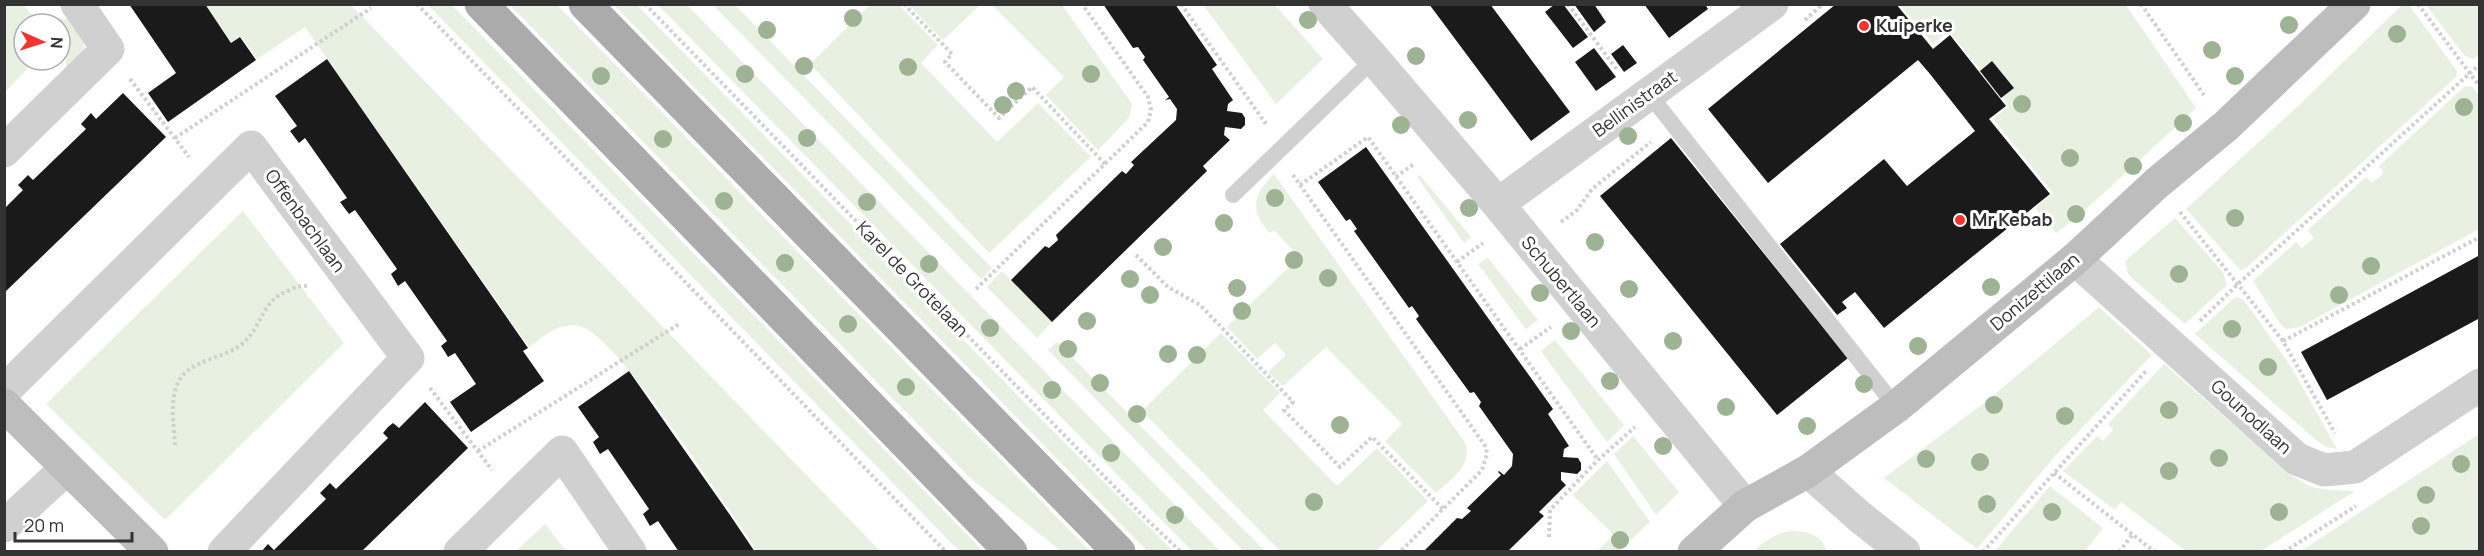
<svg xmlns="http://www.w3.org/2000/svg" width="2484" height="556" font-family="Manrope,sans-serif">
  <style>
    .green { fill: #e7f0e1 }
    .building { fill: #1a1a1a }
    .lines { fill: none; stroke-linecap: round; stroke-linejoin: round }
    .path { stroke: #d0d0d0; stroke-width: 4; stroke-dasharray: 3 3; stroke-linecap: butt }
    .lane { stroke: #d0d0d0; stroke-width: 16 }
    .street { stroke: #d0d0d0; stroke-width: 33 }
    .secondary { stroke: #bdbdbd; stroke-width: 33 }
    .primary { stroke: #ababab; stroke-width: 33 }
    .tree { fill: #9eb393 }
    .poi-dot { fill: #f3332c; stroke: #fff; stroke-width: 2 }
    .labels { text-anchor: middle; stroke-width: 6; stroke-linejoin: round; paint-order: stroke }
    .poi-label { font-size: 18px; font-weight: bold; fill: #333; stroke: #fff; text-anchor: start }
    .street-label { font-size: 18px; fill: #333; stroke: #fff }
  </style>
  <rect width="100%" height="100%" fill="#fff"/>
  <path class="green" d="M871 4 899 5 938 45 921 63 997 142 1038 103 1091 157 989 253 810 64Z
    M1206 4 1275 5 1323 59 1276 104 1204 6Z
    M5 5H24L31 15 80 21C84 32 87 51 79 60 76 64 70 67 66 69V29L60 35V24H24V60H36L5 92Z
    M205 5H351L880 551H757C730 513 618 337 582 327 559 321 547 334 529 347L305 27 257 59 241 36 231 42Z
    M428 5H452L983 551H959Z
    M510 5H557L1090 551H1061L970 478Z
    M614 5H637L1029 407 1173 551H1147Z
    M658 5H687L1220 551H1192Z
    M713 5H735L992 268 981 279Z
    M909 5H980L943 40Z
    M992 5H1062L1132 104 1129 118 1098 150 1046 95 1064 77Z
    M1900 5H2126L2196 108 2082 213 2056 233 2035 208 2053 193 1993 119 2009 106 1949 31 1933 44Z
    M2402 5H2409L2457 71 2456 77 2245 269 2240 270 2186 209 2296 108Z
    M2426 5H2479V55L2473 59 2464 55Z
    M2465 86 2473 87 2479 96V229L2300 327 2286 329 2281 325 2253 281 2296 242 2302 248 2314 238 2308 230 2366 177 2372 183 2384 173 2379 166Z
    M1274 174 1464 441C1475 464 1451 479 1436 493L1385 441 1402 424 1326 347 1283 386 1268 372 1286 355 1275 343 1257 359 1227 327 1299 257 1274 230 1270 233C1249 211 1253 194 1274 174Z
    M1420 175 1471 237 1464 243 1417 177Z
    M243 211 344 343 165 520 46 404Z
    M2175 218 2223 272 2227 285 2185 324 2133 279 2128 274 2125 261Z
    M1488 258 1538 320 1526 329 1478 264Z
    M1002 271 1052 322 1037 338 987 287Z
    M2238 297 2244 300 2290 365 2337 449 2326 447 2316 440 2195 334 2234 298Z
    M2099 307 2152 355 2055 456 1977 549 1884 478 1984 403Z
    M1221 333 1280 393 1263 410 1337 486 1377 448 1428 501 1376 551H1280L1142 411Z
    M1555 340 1624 425 1607 442 1541 351Z
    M1057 342 1265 551H1243L1048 350Z
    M2164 364 2294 477 2311 487 2330 490 2355 491 2261 551H2186L2121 502 2115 510 2063 471 2097 436 2103 441 2113 430 2108 424Z
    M2479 434V551H2301Z
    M1633 436 1679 492 1656 515 1614 454Z
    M1607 461 1650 522 1619 551H1597L1614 535 1573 495Z
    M2050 486 2103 528 2085 551H1995Z
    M545 524 566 551H516Z
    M1791 531C1807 531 1822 534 1826 551H1754C1766 541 1775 533 1791 531Z"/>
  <path class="building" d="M129 4H205L231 43 240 37 256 60 168 122 148 93 176 73Z
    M1103 4H1175L1217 65 1212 69 1233 100 1228 104 1227 111 1242 113 1245 118V125L1241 129 1225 127 1224 135 1230 140 1203 166 1207 171 1052 322 1011 280 1045 246 1049 248 1058 240 1056 235 1122 171 1126 174 1134 165 1131 162 1176 120 1177 109 1170 99 1165 100 1169 97 1143 60 1145 57 1138 47 1133 48Z
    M1429 4H1490L1570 112 1531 141Z
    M1555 4H1563L1588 37 1573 48 1545 12Z
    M1574 4H1594L1606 22 1594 32Z
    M1644 4H1705L1708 9 1669 38Z
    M1836 4H1896L1933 49 1950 35 2006 106 1989 119 2050 194 1884 328 1855 292 1842 302 1847 308 1837 315 1780 244 1884 159 1907 186 1975 131 1930 74 1918 60 1768 183 1708 109Z
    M1623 45 1637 63 1624 72 1611 54Z
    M1594 48 1616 77 1596 91 1575 62Z
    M327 59 528 348 523 351 544 381 471 432 450 402 476 384 455 353 448 357 445 352 441 346 447 341 405 281 398 286 391 274 397 269 355 210 349 214 340 202 347 198 305 138 299 143 290 131 297 126 275 96Z
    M1992 61 2014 88 2001 98 1980 71Z
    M123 93 166 137 4 293V209L23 190 18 185 28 175 33 180 86 129 81 124 91 113 96 119Z
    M1671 138 1848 358 1777 415 1600 196Z
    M1366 147 1553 409 1548 414 1569 446 1564 449 1563 457 1578 458 1581 463V470L1577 474 1561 472V480L1566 485 1539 512 1544 516 1507 552H1423L1457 518 1462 519 1471 511 1467 508 1501 475 1498 472 1499 471 1504 475 1512 466 1513 454 1479 406 1481 402 1474 392 1470 393 1416 319 1419 316 1412 306 1409 308 1354 231 1357 229 1350 219 1346 221 1318 182Z
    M2480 255V318L2327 400 2301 352Z
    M629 371 730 515 755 552H679L658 521 650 526 643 514 649 509 608 449 600 454 593 442 599 437 578 407Z
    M425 402 468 448 361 552H261L268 544 274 550 326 499 320 493 330 483 336 489 388 438 383 433 388 427 393 423 399 428Z"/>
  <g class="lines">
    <path class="path" d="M417 4 946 552
      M645 4 1139 512 1181 552
      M904 4 952 54 945 62 999 118 1032 87 1105 164
      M1181 4 1266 124
      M1568 4 1618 71
      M2141 4 2204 95
      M2418 4 2480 87
      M1805 20 1823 4
      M130 79 189 157
      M175 138 371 8
      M1293 175 1486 447 1487 454 1482 470 1400 552
      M1396 177 1415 163
      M1300 185 1368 137 1598 460
      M2180 212 2283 341 2335 433
      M1561 222 1577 210 1592 189 1651 142
      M1136 255 1168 287 1200 305 1293 402 1284 410 1340 467 1372 437 1443 509
      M1457 262 1483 243
      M976 289 1148 122 1151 110 1148 97 1082 4
      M2200 321 2239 283 2480 64
      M2283 341 2480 237
      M1520 349 1551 327
      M430 388 492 470
      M175 445C174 425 169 399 179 381 191 359 224 359 242 344 264 325 260 301 290 290 296 287 301 285 307 286
      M478 451 679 324
      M2054 473 2155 552
      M1549 537 1550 510 1598 460 1635 427
      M1983 552 2146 371
      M2119 552 2133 534
      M2284 552 2356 506"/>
    <path class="lane" d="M1649 94 1896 407
      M1233 195 1374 59"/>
    <path class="street" d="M1325 4 1374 59 1498 204 1745 506
      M4 151 108 49 77 4
      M1498 204 1772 4
      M2075 259 2297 459 2324 470 2355 467 2480 385
      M4 391 251 147 408 358 224 552
      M1808 471 1860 517 1904 552
      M4 526 67 468
      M460 552 562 452 630 552"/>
    <path class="secondary" d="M4 405 152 552
      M1694 552 1745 506 1808 471 1896 407 2075 259 2157 183 2226 126 2354 4"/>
    <path class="primary" d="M481 4 1011 552
      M585 4 1119 552"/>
  </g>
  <g class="tree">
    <circle cx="853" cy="18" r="9"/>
    <circle cx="1308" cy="20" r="9"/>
    <circle cx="2289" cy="25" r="9"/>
    <circle cx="767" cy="30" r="9"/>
    <circle cx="2397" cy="34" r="9"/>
    <circle cx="2212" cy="50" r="9"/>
    <circle cx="1416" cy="56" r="9"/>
    <circle cx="804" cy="66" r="9"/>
    <circle cx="908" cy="67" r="9"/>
    <circle cx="745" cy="74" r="9"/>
    <circle cx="1091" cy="74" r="9"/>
    <circle cx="601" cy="76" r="9"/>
    <circle cx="2235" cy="76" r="9"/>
    <circle cx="1016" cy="91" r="9"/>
    <circle cx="2022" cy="104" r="9"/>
    <circle cx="1003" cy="105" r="9"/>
    <circle cx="2464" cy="107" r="9"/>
    <circle cx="1468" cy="120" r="9"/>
    <circle cx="2183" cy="123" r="9"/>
    <circle cx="1401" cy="125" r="9"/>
    <circle cx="1628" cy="136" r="9"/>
    <circle cx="807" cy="138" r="9"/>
    <circle cx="663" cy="139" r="9"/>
    <circle cx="2070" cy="158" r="9"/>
    <circle cx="2133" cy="166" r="9"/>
    <circle cx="1275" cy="198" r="9"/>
    <circle cx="724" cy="201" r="9"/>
    <circle cx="867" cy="202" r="9"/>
    <circle cx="1469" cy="208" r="9"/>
    <circle cx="2076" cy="214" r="9"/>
    <circle cx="2235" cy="218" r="9"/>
    <circle cx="1224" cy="223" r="9"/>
    <circle cx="1595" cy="242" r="9"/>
    <circle cx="1163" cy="247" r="9"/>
    <circle cx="1294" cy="260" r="9"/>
    <circle cx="785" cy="263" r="9"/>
    <circle cx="929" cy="264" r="9"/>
    <circle cx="2371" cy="266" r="9"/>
    <circle cx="2179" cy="274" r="9"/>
    <circle cx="1328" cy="278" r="9"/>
    <circle cx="1130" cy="279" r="9"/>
    <circle cx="1991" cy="287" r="9"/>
    <circle cx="1237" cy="288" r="9"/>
    <circle cx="1629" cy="289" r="9"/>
    <circle cx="1540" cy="293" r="9"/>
    <circle cx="1150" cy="295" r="9"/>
    <circle cx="2339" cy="295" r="9"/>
    <circle cx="1242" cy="311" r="9"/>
    <circle cx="1087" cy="321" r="9"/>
    <circle cx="848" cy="324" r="9"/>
    <circle cx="990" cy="328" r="9"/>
    <circle cx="2232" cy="329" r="9"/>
    <circle cx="1571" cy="331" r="9"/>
    <circle cx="1673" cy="341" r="9"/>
    <circle cx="1918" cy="346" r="9"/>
    <circle cx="1068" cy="349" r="9"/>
    <circle cx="1168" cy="354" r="9"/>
    <circle cx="1197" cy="355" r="9"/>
    <circle cx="2268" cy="367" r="9"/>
    <circle cx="1610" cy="381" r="9"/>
    <circle cx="1100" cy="383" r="9"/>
    <circle cx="1864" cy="384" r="9"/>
    <circle cx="906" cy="387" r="9"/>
    <circle cx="1052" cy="390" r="9"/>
    <circle cx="1994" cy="405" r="9"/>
    <circle cx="1726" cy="407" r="9"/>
    <circle cx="2169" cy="410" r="9"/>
    <circle cx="1137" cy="414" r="9"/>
    <circle cx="2065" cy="416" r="9"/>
    <circle cx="1340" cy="425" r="9"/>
    <circle cx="1807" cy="426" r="9"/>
    <circle cx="1663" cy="446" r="9"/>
    <circle cx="1111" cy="453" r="9"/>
    <circle cx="2219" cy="458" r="9"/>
    <circle cx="1926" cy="459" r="9"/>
    <circle cx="1980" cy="462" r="9"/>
    <circle cx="2461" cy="464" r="9"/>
    <circle cx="2169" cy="471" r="9"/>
    <circle cx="2426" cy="495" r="9"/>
    <circle cx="1314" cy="502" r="9"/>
    <circle cx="1987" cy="504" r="9"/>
    <circle cx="2052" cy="512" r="9"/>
    <circle cx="2279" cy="512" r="9"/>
    <circle cx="1175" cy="515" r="9"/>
    <circle cx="2421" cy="526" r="9"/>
    <circle cx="1620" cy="540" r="9"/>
  </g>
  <g class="poi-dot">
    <circle cx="1864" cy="26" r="6"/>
    <circle cx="1960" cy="220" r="6"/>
  </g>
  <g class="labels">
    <g class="poi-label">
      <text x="1876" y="32">Kuiperke</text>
      <text x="1972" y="226">Mr Kebab</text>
    </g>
    <g class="street-label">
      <text transform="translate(1635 104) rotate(-36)" y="6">Bellinistraat</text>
      <text transform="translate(305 221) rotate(54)" y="6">Offenbachlaan</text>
      <text transform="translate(912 279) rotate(46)" y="6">Karel de Grotelaan</text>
      <text transform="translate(1561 282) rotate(50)" y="6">Schubertlaan</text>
      <text transform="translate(2035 292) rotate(-40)" y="6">Donizettilaan</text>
      <text transform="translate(2251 417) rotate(42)" y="6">Gounodlaan</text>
    </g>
  </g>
  <rect width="2484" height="556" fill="none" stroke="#333333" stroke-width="12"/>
  <g transform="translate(42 42) rotate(93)"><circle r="28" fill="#ffffff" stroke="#adadad" stroke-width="1.5"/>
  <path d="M0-4.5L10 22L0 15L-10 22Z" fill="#f3332c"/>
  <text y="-9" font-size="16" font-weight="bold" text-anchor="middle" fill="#333333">N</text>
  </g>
  <path d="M15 532v9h117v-9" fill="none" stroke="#333333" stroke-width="3"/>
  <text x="24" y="532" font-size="18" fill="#333333" stroke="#ffffff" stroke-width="4.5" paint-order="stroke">20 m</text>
</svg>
